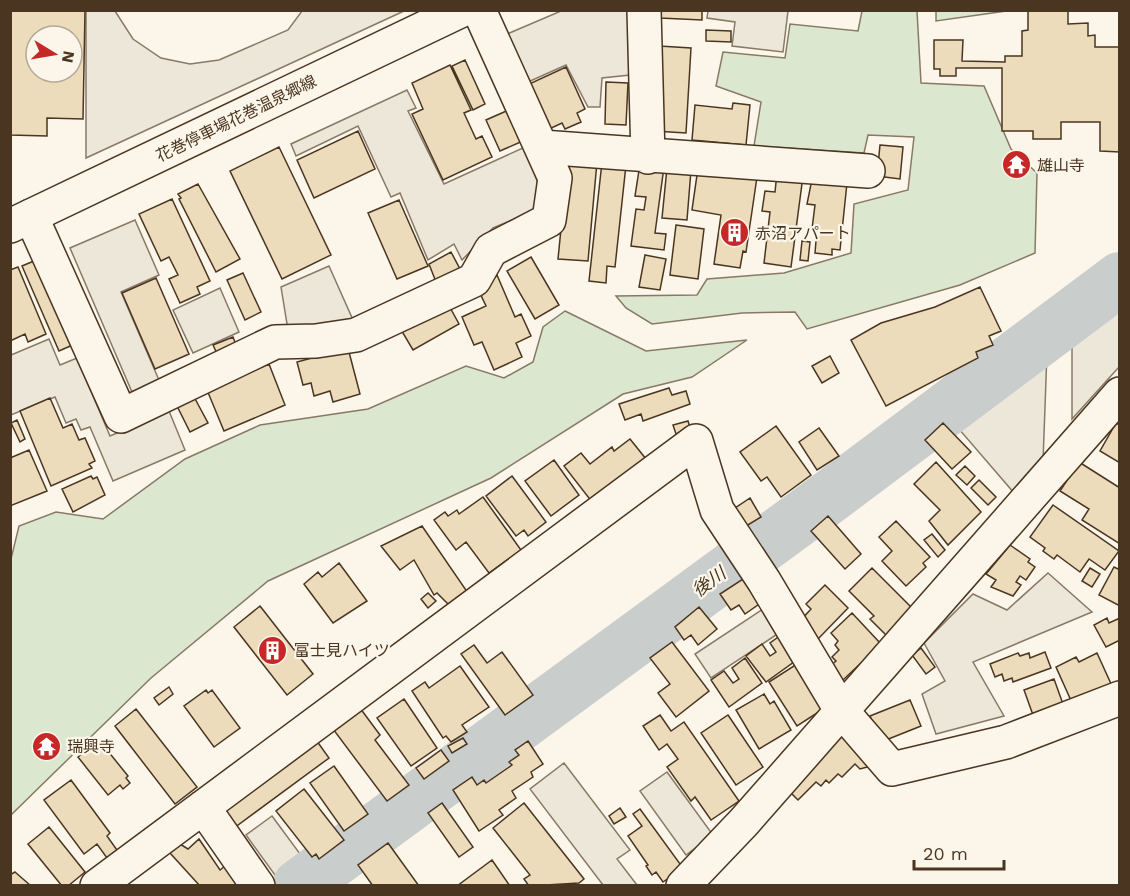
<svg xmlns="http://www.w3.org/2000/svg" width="1130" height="896" font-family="'Work Sans','Noto Sans JP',sans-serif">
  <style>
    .green { fill: #dce7d0; stroke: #887966; stroke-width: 1.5 }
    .parking { fill: #ede7d9; stroke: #887966; stroke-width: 1.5 }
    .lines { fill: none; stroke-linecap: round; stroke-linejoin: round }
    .river { stroke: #c9cecd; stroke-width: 54 }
    .building { fill: #ecdcbc; stroke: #4a3520; stroke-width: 1.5; fill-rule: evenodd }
    .minor-casing { stroke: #4a3520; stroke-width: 36 }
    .major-casing { stroke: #4a3520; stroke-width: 36 }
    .minor { stroke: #fbf6e9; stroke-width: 33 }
    .major { stroke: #fbf6e9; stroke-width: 33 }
    .labels { text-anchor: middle; stroke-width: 4.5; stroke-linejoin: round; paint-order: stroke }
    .street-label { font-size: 16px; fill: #4a3520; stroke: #fbf6e9 }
    .poi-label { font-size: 16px; fill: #4a3520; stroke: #fbf6e9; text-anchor: start }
    .water-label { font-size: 18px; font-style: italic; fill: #4a3520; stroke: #fbf6e9 }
  </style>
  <rect width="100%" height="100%" fill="#fbf6e9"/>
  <path class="green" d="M936 10H1006V11L936 21Z
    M862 11H917L921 83 984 86 1011 149 1037 173 1035 253 960 285 807 329 795 312 742 313 652 324 626 308 616 296 697 295 707 279 784 273 851 253 854 204 908 190 914 137 868 135 864 153 754 146 761 102 716 86 723 52 785 58 790 24 858 31Z
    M565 311 646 351 747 340 692 377 623 394 491 478 268 581 151 678 11 815 10 563 19 526 56 512 103 519 185 459 260 425 368 409 466 366 504 378 533 362 543 327Z"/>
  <path class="parking" d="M86 11H115L133 39 161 58 190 64 219 60 288 30 302 11H404L86 158Z
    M561 11H630V75L602 78 600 107H588L566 65 528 82 507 34Z
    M708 11H788L783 52 732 46 735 22 707 18Z
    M407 90 416 108 408 111 444 184 525 147 541 191 536 210 493 228 462 260 454 244 428 260 400 193 391 197 358 126 296 156 291 144Z
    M135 220 159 275 121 292 159 380 132 392 70 248Z
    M329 266 353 320 288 330 281 287Z
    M220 288 239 332 193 353 173 310Z
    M1119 297V367L1072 419V332Z
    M49 339 60 365 77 358 110 436 169 411 185 450 113 481 90 427 81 430 76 419 66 423 55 397 11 415V355Z
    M1047 352 1043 462 1015 494 952 421Z
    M1048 573 1092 612 973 662 1004 716 936 734 922 694 945 681 924 643 973 594 1007 610Z
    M766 607 782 631 711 678 695 654Z
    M564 763 630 850 617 859 637 885H603L530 789Z
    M667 772 713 835 686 855 640 791Z
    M272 816 306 862 280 882 246 835Z"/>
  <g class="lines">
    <path class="river" d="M299 886 824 501 1120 279"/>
  </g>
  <path class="building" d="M10 10H85L83 119 47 118V136L10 135ZM36 36H72V72H36Z
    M660 10H702V20L660 18Z
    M1028 10H1068V24L1088 23V36L1095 35V47H1120V152L1100 151V122H1061V139H1033V131H1002V68H956V76H940V69H934V40H963L962 61 1005 62V56H1022V31L1028 30Z
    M706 30 731 31V42L706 41Z
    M659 46 691 48 686 133 654 131Z
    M465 60 485 104 473 110 452 66Z
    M450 65 471 110 464 113 476 139 482 136 492 157 443 180 412 114 423 109 412 83Z
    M566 67 585 109 577 113 581 122 565 129 562 123 547 130 527 85Z
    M606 82 628 83 626 125 605 124Z
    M733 103 750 105 746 145 692 140 695 105 732 109Z
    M511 109 525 140 500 151 486 120Z
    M358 131 375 169 314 198 297 160Z
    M880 145 903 147 900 179 877 176Z
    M279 147 331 255 282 279 230 171Z
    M568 159 597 162 588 261 558 259Z
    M602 162 626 165 615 267 607 266 606 283 589 281Z
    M640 164 664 167 655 233 666 234 664 250 631 246 636 209 644 210 646 197 635 196Z
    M667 168 691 170 687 220 662 218Z
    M698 168 757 177 746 252 743 251 740 268 714 264 721 215 692 210Z
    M777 173 803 176 791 267 764 263 770 212 762 211 765 191 775 192Z
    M812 179 847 183 840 250 832 249V255L815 253 817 229H812L815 205 807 204Z
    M198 184 240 259 216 272 179 199 181 198 178 194Z
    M172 199 210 281 197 287 200 294 180 303 169 279 178 275 169 257 161 261 139 214Z
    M399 200 428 266 397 279 368 213Z
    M676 225 704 229 698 279 670 275Z
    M802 241 810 242 808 261 800 260Z
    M451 252 460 269 436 282 429 264Z
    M645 255 666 259 660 290 639 287Z
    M531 257 559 305 535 319 507 271Z
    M41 258 77 343 59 351 22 266Z
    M18 267 46 334 28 342 25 334 10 341V270Z
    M243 273 261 312 245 320 227 280Z
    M497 275 515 317 521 314 531 336 516 343 522 357 494 370 482 342 474 345 462 317 486 306 476 285Z
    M156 278 189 354 155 369 122 293Z
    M980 287 1001 331 989 336 993 345 976 352 978 358 886 406 851 340 881 323 935 307Z
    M447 302 459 324 413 350 400 328Z
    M233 337 238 350 219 358 213 345Z
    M341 350 342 354 349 352 360 394 333 402 330 391 314 396 311 383 303 385 297 362Z
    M830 356 839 373 822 383 812 366Z
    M269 364 285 405 224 431 207 390Z
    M669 388 672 395 686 391 690 404 643 421 641 414 625 420 619 404Z
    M193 395 208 423 190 432 176 404Z
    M50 398 63 428 72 424 79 440 85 438 95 461 89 464 92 468 51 486 20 411Z
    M17 420 25 439 20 442 11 423Z
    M688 421 691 431 676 434 673 425Z
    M943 423 971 452 952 469 925 440Z
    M1116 423 1120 425V463L1100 451Z
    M776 426 811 475 781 497 767 477 761 481 740 452Z
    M819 428 839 456 817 470 799 442Z
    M630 439 646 459 592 502 564 466 581 453 590 464 612 447 614 451Z
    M29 450 47 491 10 506V458Z
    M554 460 579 495 551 516 525 481Z
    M936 462 981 512 948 545 929 521 940 510 914 484Z
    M1079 462 1120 488V544L1082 520 1089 509 1060 491Z
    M965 466 975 476 967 485 956 475Z
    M91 476 93 479 97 477 105 495 73 512 62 489Z
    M512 476 546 522 528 536 524 530 516 536 486 496Z
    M979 480 996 497 988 505 971 488Z
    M483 497 521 550 489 573 466 542 456 550 434 520 445 512 448 516 457 510 459 514Z
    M750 498 761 517 743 528 732 510Z
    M1053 505 1119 551 1105 570 1089 559 1080 572 1057 555 1054 559 1043 551 1045 548 1030 537Z
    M828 516 861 554 845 569 811 531Z
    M896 521 930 557 923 563 926 567 906 586 882 561 892 551 879 537Z
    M422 526 468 593 451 607 437 593 434 595 414 560 400 570 381 546Z
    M932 534 945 550 938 557 924 540Z
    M1010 545 1030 559 1028 562 1035 567 1026 580 1020 576 1016 582 1021 585 1013 596 991 587 996 580 986 574Z
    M339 563 367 601 333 623 304 584 318 572 322 577Z
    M1120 565V606L1099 595 1114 567 1118 569Z
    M872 568 914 610 888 637 870 619 874 616 849 591Z
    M1090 568 1100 574 1092 587 1082 581Z
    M746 577 762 602 745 614 739 605 731 610 720 594Z
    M825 585 848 608 818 639 800 621 811 609 806 604Z
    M428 593 436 601 428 608 421 599Z
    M260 606 313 674 287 695 234 627Z
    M699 607 717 629 698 645 691 635 684 640 675 627Z
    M852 613 881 644 842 681 829 667 836 661 832 657 839 650 835 645 838 641 831 633Z
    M1107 618 1109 623 1120 618V640L1106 647 1094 625Z
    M781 635 798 659 766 682 746 656 762 644 770 656 776 652 770 643Z
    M672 642 709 691 676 717 658 693 670 684 650 658Z
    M474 645 487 663 502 652 533 695 505 715 461 654Z
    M921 648 935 667 926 674 912 655Z
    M1045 652 1051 668 1013 682 1012 678 1004 681 1002 674 995 677 990 664 1018 653 1020 656 1029 653 1030 658Z
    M1097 653 1112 686 1073 705 1056 667 1076 657 1079 662Z
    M745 658 762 683 729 707 711 680 724 671 733 683 739 679 732 668Z
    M800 662 828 706 797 726 769 682Z
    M460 666 489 707 462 725 467 732 451 742 446 736 443 738 412 691 425 682 429 688Z
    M1054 679 1063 704 1033 715 1024 690Z
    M169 687 173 694 159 705 154 698Z
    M206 690 208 693 212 690 240 728 214 747 184 706Z
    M764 694 770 704 774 701 791 730 759 749 736 710Z
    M404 699 437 748 411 766 377 718Z
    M910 700 921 726 881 742 870 716Z
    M357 704 380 735 375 740 409 785 387 801 330 725Z
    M136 709 197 787 175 804 115 726Z
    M660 715 671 731 684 722 739 801 711 820 695 797 691 801 667 767 678 759 667 744 659 750 643 726Z
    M728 715 763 767 736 785 701 733Z
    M843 730 871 766 860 769 855 764 842 777 838 774 829 783 826 780 821 786 816 782 798 800 787 789Z
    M314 737 329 758 234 828 219 807Z
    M463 738 467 744 452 753 448 746Z
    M99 740 128 776 126 778 130 783 123 789 120 785 108 795 78 757Z
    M528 741 543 764 531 772 533 777 512 791 516 798 499 810 503 815 479 831 453 790 472 777 477 785 484 780 486 783 512 765 509 762 519 755 515 750Z
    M441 750 449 761 424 779 416 768Z
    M334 766 368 814 344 831 310 783Z
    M71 780 110 833 107 836 117 850 107 858 97 844 84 854 44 800Z
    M304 789 344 840 319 859 316 854 312 857 276 811Z
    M442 803 473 847 459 857 428 813Z
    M524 803 584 879 579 883 529 886 524 879 530 875 493 828Z
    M620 808 626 817 614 824 609 816Z
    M640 809 683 868 663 882 656 872 652 875 646 866 648 865 628 836 642 826 633 814Z
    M49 827 85 872 68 886H62L28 844Z
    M199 839 220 870 229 863 240 886H200L170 853 180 844 188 849Z
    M388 843 419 886H373L358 865Z
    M492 860 510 886H457Z
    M15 872 31 886H10V875Z"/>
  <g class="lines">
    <defs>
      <path id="minor" d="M644 10 648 157
        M542 147 868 171
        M31 216 121 416 275 342 316 341 356 335 474 280 491 250 549 220 555 178 479 10
        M203 807 258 886
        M97 886 696 441 717 510 764 581 841 710 892 769 1006 742 1120 698
        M683 886 744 822 1120 394"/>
      <path id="major" d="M10 226 462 10"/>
    </defs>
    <use href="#minor" class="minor-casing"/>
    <use href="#major" class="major-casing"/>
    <use href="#minor" class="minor"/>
    <use href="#major" class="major"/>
  </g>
  <defs>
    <symbol id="temple-disc" viewBox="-11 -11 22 22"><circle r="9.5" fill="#c62828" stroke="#fbf6e9"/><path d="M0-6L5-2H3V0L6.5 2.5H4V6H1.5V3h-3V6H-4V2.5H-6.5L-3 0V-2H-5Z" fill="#fff"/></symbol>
    <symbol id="building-disc" viewBox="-11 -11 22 22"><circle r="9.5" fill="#c62828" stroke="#fbf6e9"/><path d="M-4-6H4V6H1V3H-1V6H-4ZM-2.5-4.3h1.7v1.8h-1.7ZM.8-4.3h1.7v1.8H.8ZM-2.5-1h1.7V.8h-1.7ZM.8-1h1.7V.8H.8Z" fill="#fff"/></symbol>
  </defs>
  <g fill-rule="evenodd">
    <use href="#temple-disc" x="1000" y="148" width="33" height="33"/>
    <use href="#building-disc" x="718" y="216" width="33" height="33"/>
    <use href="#building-disc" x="256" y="634" width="33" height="33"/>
    <use href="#temple-disc" x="30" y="730" width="33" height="33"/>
  </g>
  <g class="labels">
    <g class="street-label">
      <text transform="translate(236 118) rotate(-26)" y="6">花巻停車場花巻温泉郷線</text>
    </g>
    <g class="poi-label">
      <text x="1037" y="171">雄山寺</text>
      <text x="755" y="239">赤沼アパート</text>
      <text x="294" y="656">富士見ハイツ</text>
      <text x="67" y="752">瑞興寺</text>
    </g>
    <g class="water-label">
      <text transform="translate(709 582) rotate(-36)" y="6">後川</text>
    </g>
  </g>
  <rect width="1130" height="896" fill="none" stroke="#4a3520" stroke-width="24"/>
  <g transform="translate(54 54) rotate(101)"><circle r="28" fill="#fbf6e9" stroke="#b4a999" stroke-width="1.5"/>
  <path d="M0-4.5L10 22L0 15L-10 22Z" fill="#c62828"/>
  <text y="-9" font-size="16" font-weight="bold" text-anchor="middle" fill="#4a3520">N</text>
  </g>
  <path d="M914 860v9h90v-9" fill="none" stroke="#4a3520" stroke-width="3"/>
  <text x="923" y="860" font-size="18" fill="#4a3520" stroke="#fbf6e9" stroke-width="4.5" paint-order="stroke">20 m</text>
</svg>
